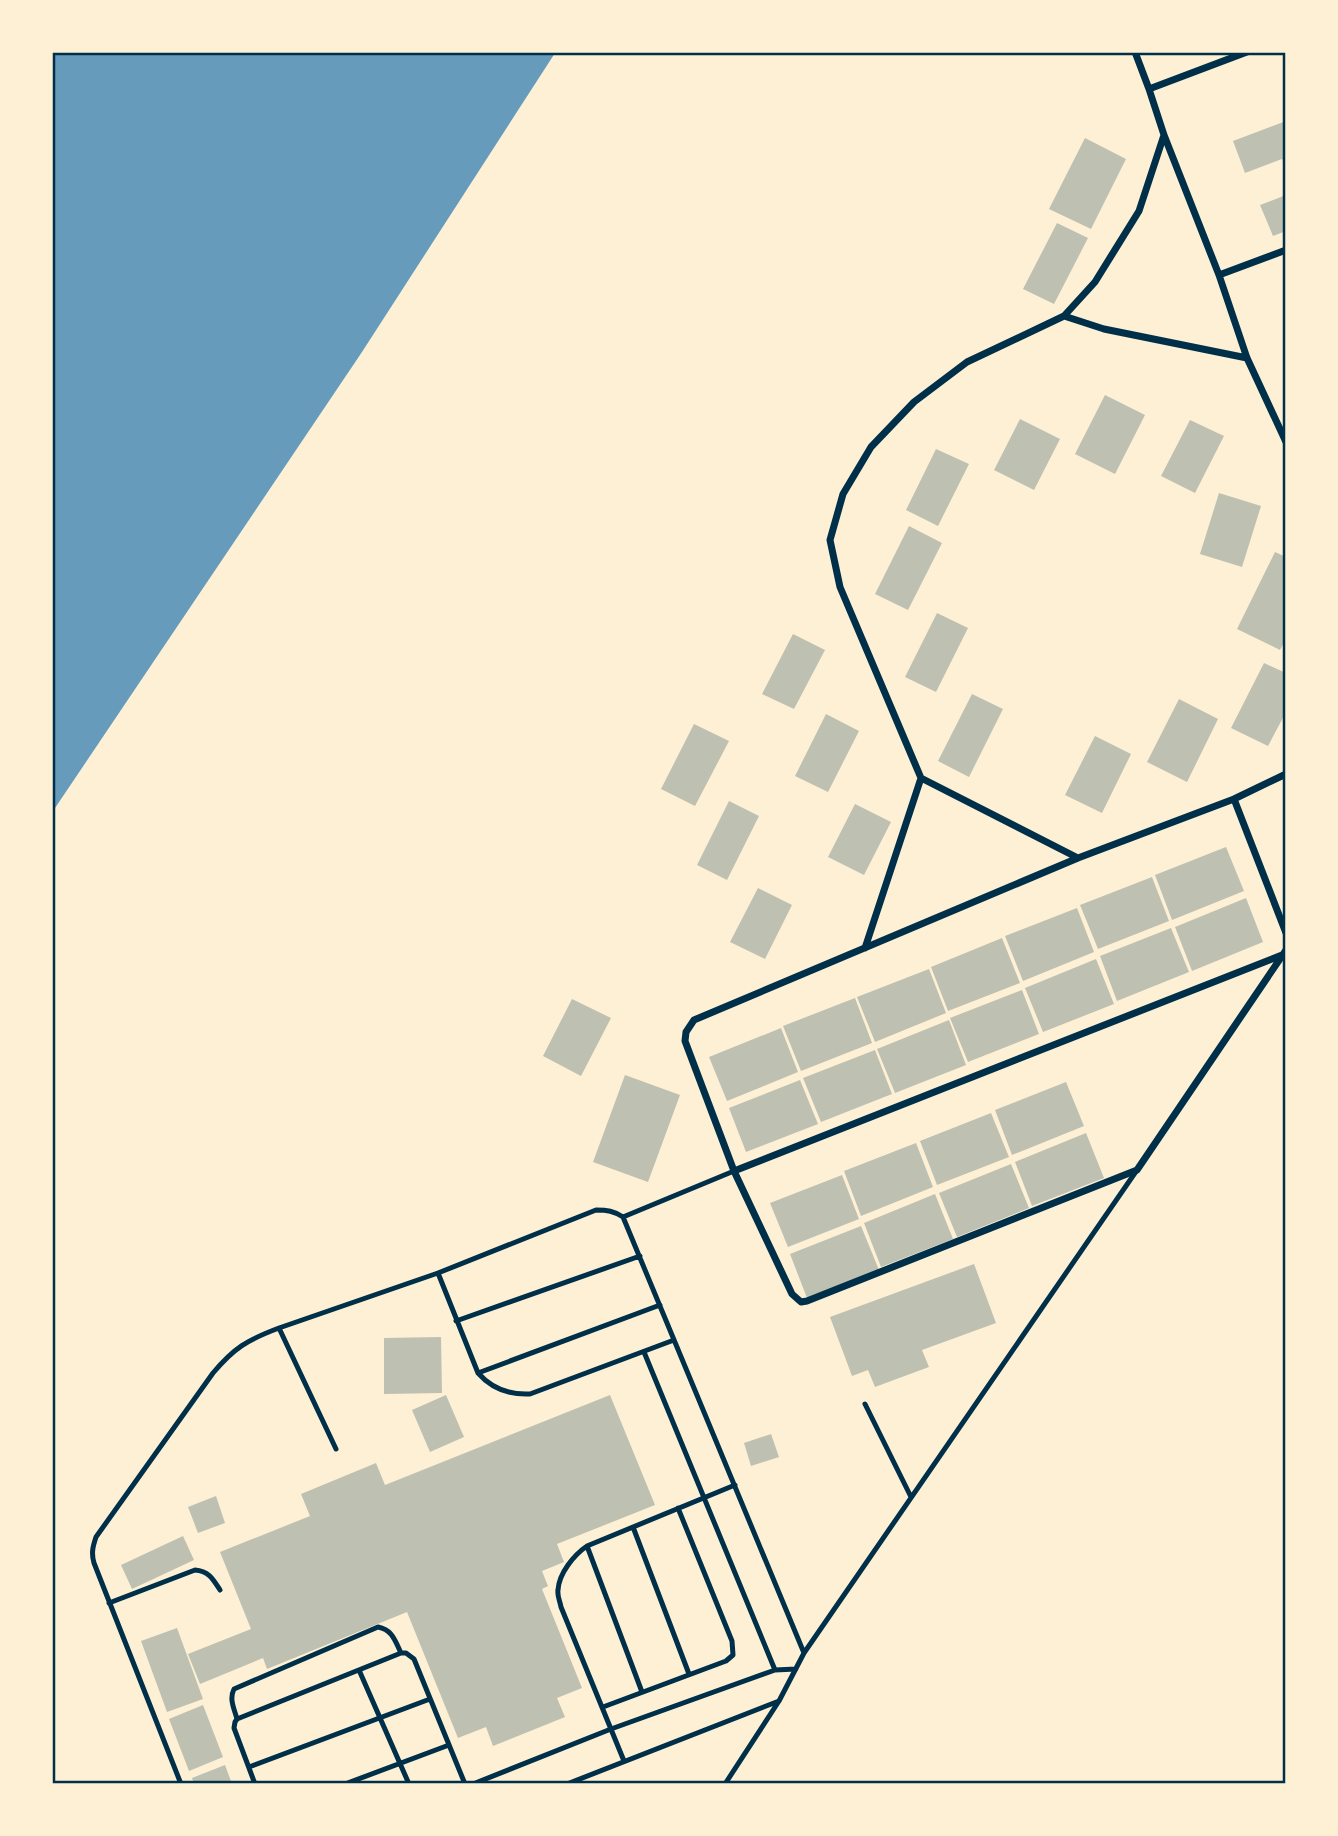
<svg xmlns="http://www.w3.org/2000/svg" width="1338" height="1836" font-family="'Archivo Narrow',sans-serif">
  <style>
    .water { fill: #669bbc }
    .building { fill: #bec0b2 }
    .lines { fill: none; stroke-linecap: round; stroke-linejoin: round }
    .service { stroke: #003049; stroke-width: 5 }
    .minor { stroke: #003049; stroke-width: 7 }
    .neatline { fill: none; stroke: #003049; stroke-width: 2.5 }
  </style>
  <rect width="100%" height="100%" fill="#fdf0d5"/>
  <path class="water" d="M53 52 555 53 362 352 53 811Z"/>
  <path class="building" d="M1286 121V168L1282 159 1245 173 1233 141Z
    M1085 138 1126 159 1091 229 1049 209Z
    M1286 195V231L1273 236 1260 205Z
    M1057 223 1088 238 1054 304 1023 289Z
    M1105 395 1145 415 1115 474 1075 454Z
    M1020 419 1060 439 1034 490 994 470Z
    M1190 420 1224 436 1195 493 1161 476Z
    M936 449 969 464 938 526 906 510Z
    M1219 493 1261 506 1242 567 1200 554Z
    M909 526 942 543 908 610 875 594Z
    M1275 552 1286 557V639L1280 650 1237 629Z
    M937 613 968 628 936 692 905 677Z
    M793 634 825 650 794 709 762 694Z
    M1264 663 1286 673V712L1268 746 1231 728Z
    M972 694 1003 709 969 777 938 761Z
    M1179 699 1218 719 1187 782 1147 762Z
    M826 714 859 731 828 792 795 776Z
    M694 724 729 741 695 806 661 789Z
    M1095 736 1131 754 1102 813 1065 795Z
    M729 801 759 816 727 880 697 865Z
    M855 804 891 822 864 875 828 857Z
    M1226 847 1244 891 1172 920 1155 875Z
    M1152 877 1169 921 1098 949 1080 905Z
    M758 888 792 905 765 959 730 942Z
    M1246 898 1263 942 1192 971 1175 927Z
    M1077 908 1094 952 1023 981 1005 936Z
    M1171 928 1189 972 1117 1001 1100 956Z
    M1002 938 1020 983 948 1011 931 967Z
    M1096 959 1114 1004 1043 1032 1025 988Z
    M929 969 946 1013 875 1042 857 997Z
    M1022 990 1039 1034 968 1062 950 1018Z
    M855 998 872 1043 801 1071 783 1026Z
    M572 999 611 1018 581 1076 543 1056Z
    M949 1020 966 1065 895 1093 877 1049Z
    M781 1028 798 1072 727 1101 709 1057Z
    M875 1050 892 1094 821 1122 803 1078Z
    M625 1075 680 1095 648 1182 593 1162Z
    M800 1080 818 1124 746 1152 729 1108Z
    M1066 1082 1084 1126 1012 1155 995 1110Z
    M991 1113 1009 1157 937 1185 920 1141Z
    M1086 1133 1104 1178 1032 1206 1015 1162Z
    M916 1143 933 1187 861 1216 844 1171Z
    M1011 1164 1029 1208 957 1237 939 1193Z
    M842 1175 859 1219 788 1247 770 1203Z
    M935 1194 953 1239 881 1267 864 1223Z
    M861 1226 879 1270 807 1298 790 1254Z
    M974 1264 996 1323 922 1350 929 1367 875 1387 868 1370 852 1376 830 1317Z
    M441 1337 442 1393 384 1394V1338Z
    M446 1395 464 1437 430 1452 412 1410Z
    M610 1395 655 1505 557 1544 564 1562 542 1571 548 1586 542 1589 582 1688 557 1698 565 1717 493 1746 486 1727 458 1738 407 1612 267 1669 263 1658 200 1684 188 1654 251 1629 220 1552 310 1516 301 1494 376 1463 385 1485Z
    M771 1434 779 1457 751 1466 744 1443Z
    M216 1496 225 1523 198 1533 188 1507Z
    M183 1536 194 1560 132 1589 121 1565Z
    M177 1628 203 1699 167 1712 141 1641Z
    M203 1705 223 1757 189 1771 169 1719Z
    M225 1765 232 1784H194L192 1778Z"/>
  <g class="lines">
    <path class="service" d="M623 1217 734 1171
      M438 1273 478 1373C492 1389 509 1395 530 1394L674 1340
      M456 1321 640 1256
      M644 1352 775 1670
      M478 1373 660 1305
      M865 1404 911 1497
      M336 1449 279 1328 438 1273 596 1210C607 1210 614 1211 623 1217L804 1653
      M633 1527 689 1674
      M587 1546 642 1692
      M109 1603 195 1570C209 1571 213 1579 220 1590
      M359 1670 409 1784
      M603 1707 726 1661 733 1655 732 1641 678 1508
      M237 1719C234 1708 229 1699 234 1689L378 1627C393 1630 395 1641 401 1653
      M624 1761 561 1607C560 1601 557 1596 558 1590 559 1573 574 1555 587 1546L735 1485
      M249 1767 430 1699
      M181 1784 94 1563C91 1553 93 1546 96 1537L213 1373C234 1348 247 1340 279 1328
      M255 1784 234 1728 235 1722 237 1719 401 1653H406L414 1659 465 1784
      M345 1784 449 1745
      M473 1784 611 1729 775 1670 796 1669
      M567 1784 779 1701
      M725 1784 779 1701 804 1653 1137 1170"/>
    <path class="minor" d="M1135 52 1149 89
      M1247 52 1149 89 1164 135 1219 275 1247 358 1286 442
      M1219 275 1286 250
      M1064 316 1104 329 1247 358
      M1234 799 1286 933
      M1078 858 921 778 840 587 830 540 843 494 871 447 914 402 967 362 1064 316 1095 282 1139 211 1164 135
      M865 948 921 778
      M1282 955 734 1171 685 1041 686 1032 694 1020 1078 858 1234 799 1286 774
      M734 1171 792 1294 801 1302 807 1301 1137 1170 1286 950"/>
  </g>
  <rect width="1338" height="1836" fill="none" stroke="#fdf0d5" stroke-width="108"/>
  <rect x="54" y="54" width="1230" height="1728" class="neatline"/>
</svg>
